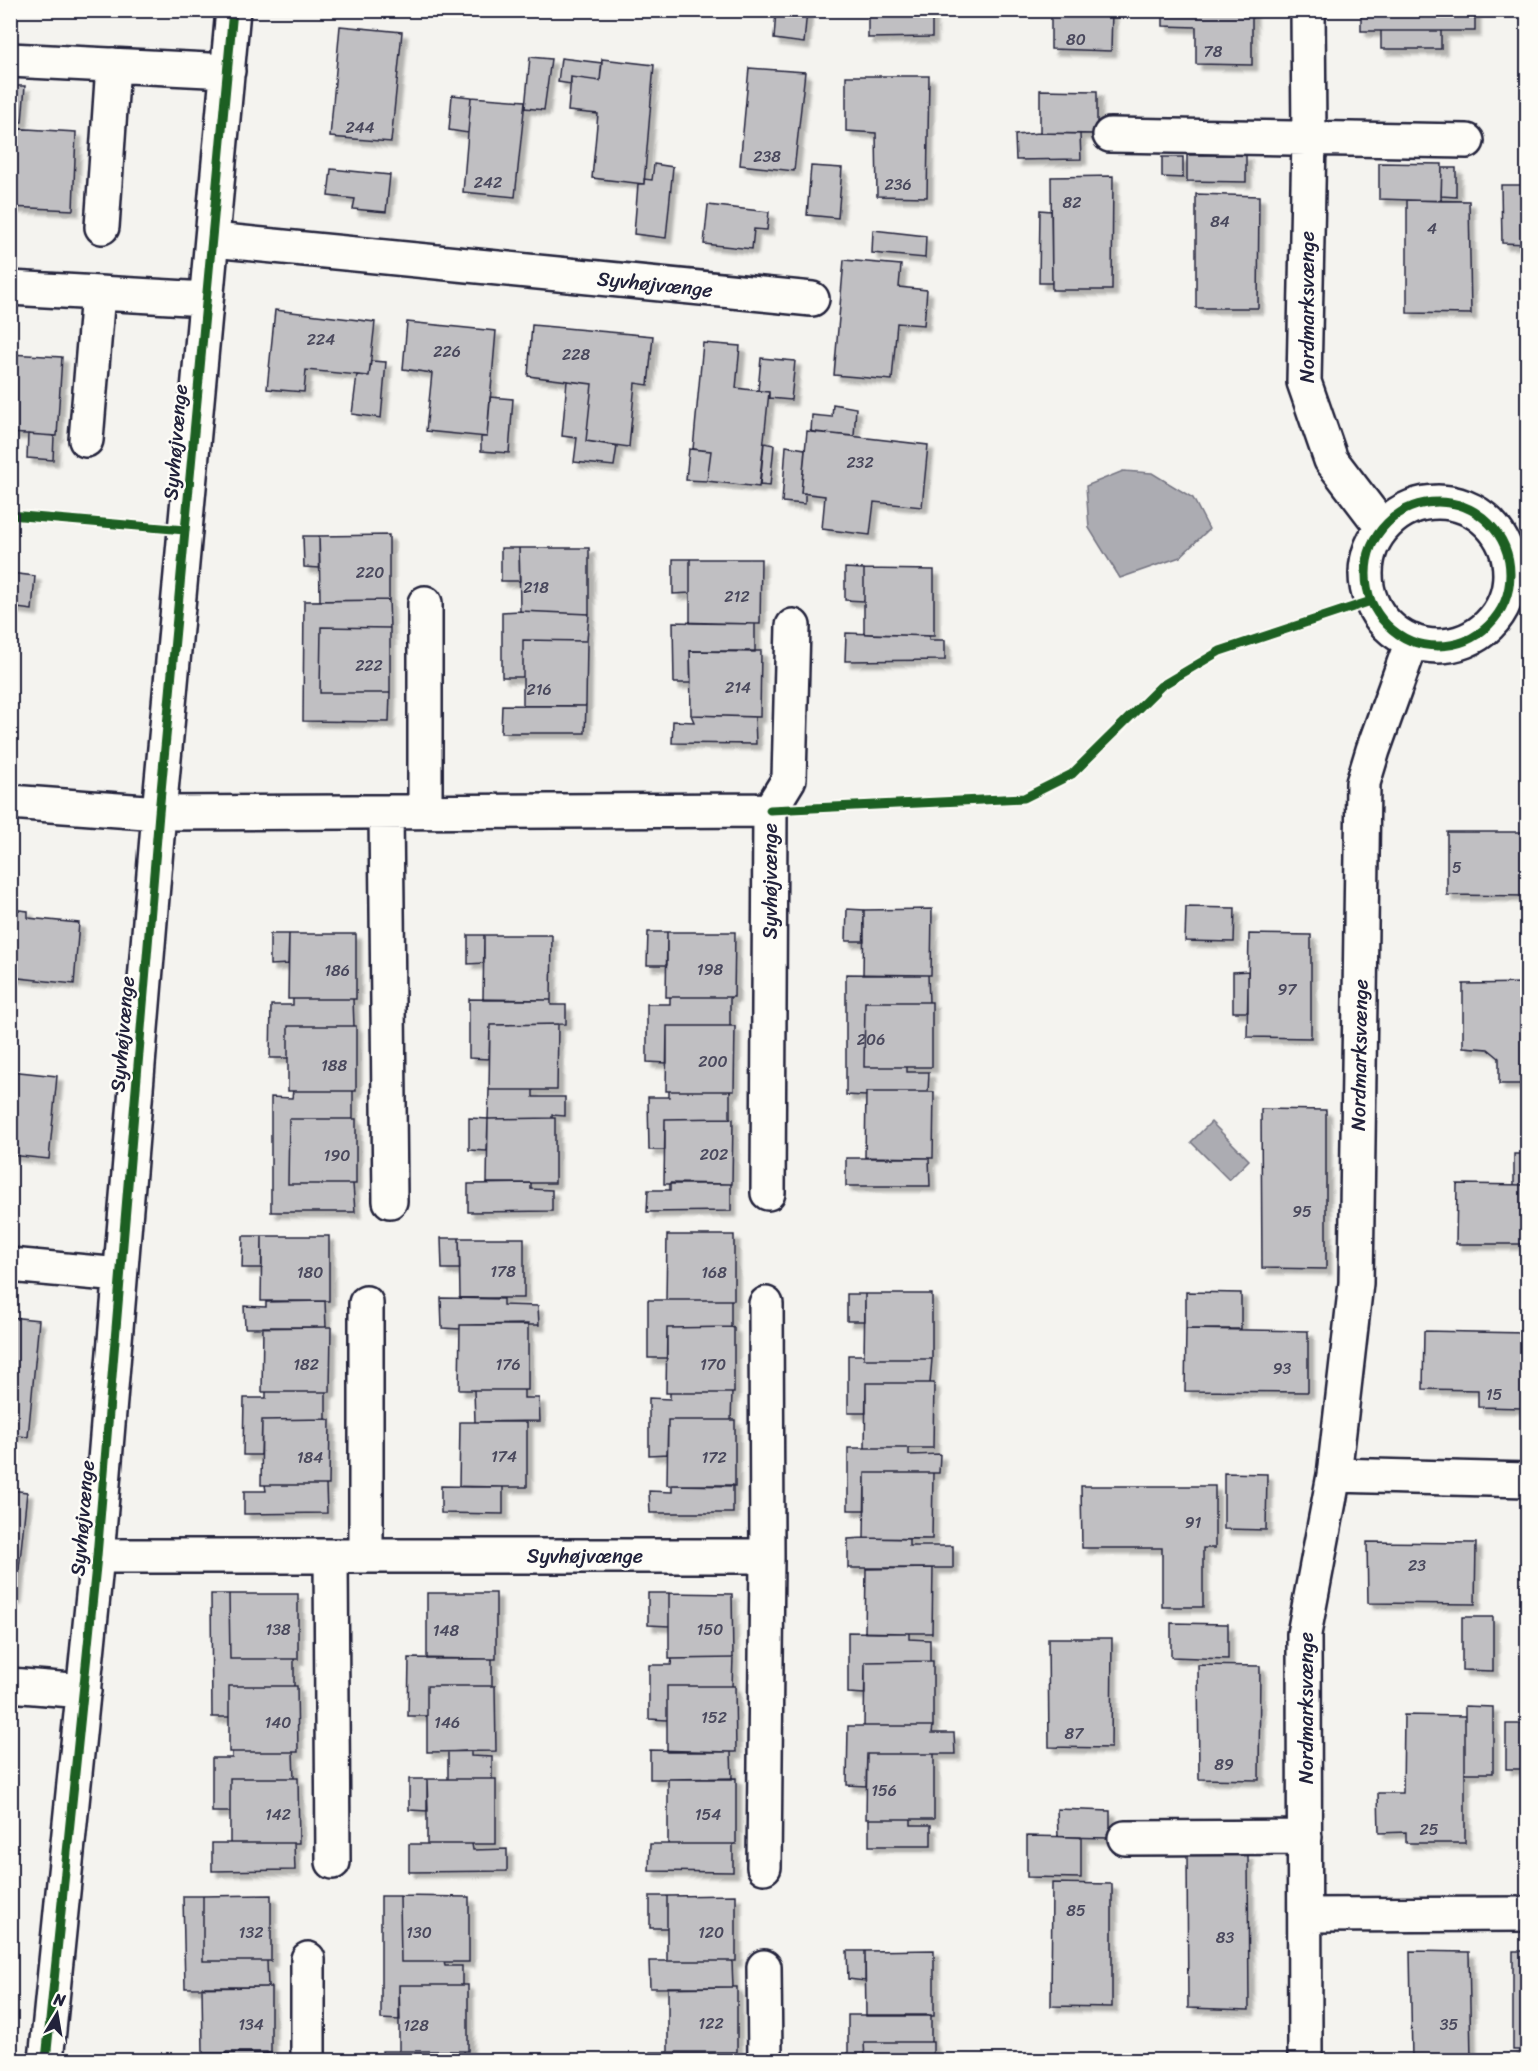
<svg xmlns="http://www.w3.org/2000/svg" width="1538" height="2071" font-family="Sriracha,sans-serif">
  <style>
    .water { fill: #acacb2; stroke: #757582; stroke-width: 1.5 }
    .building { fill: #c0bfc2; stroke: #22223b; stroke-width: 1.5; filter: url(#shadow) }
    .lines { fill: none; stroke-linecap: round; stroke-linejoin: round }
    .minor-casing { stroke: #22223b; stroke-width: 38 }
    .minor { stroke: #fdfcf7; stroke-width: 33 }
    .cycleway-casing { stroke: #fdfcf7; stroke-width: 13 }
    .cycleway { stroke: #1b5e20; stroke-width: 9 }
    .labels { text-anchor: middle; stroke-width: 5; stroke-linejoin: round; paint-order: stroke }
    .number-label { font-size: 16px; fill: #4a495d }
    .street-label { font-size: 20px; fill: #22223b; stroke: #fdfcf7 }
  </style>
  <defs>
    <filter id="shadow"><feDropShadow dx="5.5" dy="5.5" stdDeviation="1.5" flood-color="#0004"/></filter>
  </defs>
  <rect width="100%" height="100%" fill="#f4f3ef"/>
  <filter id="ink" filterUnits="userSpaceOnUse"><feTurbulence type="fractalNoise" baseFrequency=".0167" numOctaves="2"/><feDisplacementMap in="SourceGraphic" scale="12" xChannelSelector="R" yChannelSelector="G"/><feConvolveMatrix kernelMatrix="1 2 1 2 8 2 1 2 1" color-interpolation-filters="sRGB"/></filter>
  <g filter="url(#ink)">
    <path class="water" d="M1123 471 1152 473 1193 498 1209 529 1180 557 1120 578 1089 528 1086 486Z
      M1211 1122 1249 1160 1229 1180 1191 1142Z"/>
    <path class="building" d="M776 10H807L804 43 774 39Z
      M868 10H932V37L868 38Z
      M1051 10H1112L1111 51 1051 49Z
      M1163 10H1252V65L1196 64V27L1163 26Z
      M1361 10H1475V31H1361Z
      M340 26 402 32 391 142 330 137Z
      M1381 31H1441V49H1381Z
      M530 57 551 59 544 110 525 108Z
      M561 58 602 63 600 81 571 77V84L558 82Z
      M602 59 654 65 644 184 592 178 598 114 568 111 571 77 600 81Z
      M749 68 805 72 794 171 740 165Z
      M846 76H929L927 197 877 196 876 133 846 131Z
      M10 86H25L22 122H16V129L10 128Z
      M1040 90 1097 91V134L1040 133Z
      M452 95 471 97 468 133 449 130Z
      M471 97 525 101 515 197 463 192Z
      M10 128 76 132 73 210 10 207Z
      M1040 133 1080 134 1081 159 1016 160 1015 135Z
      M1187 155H1246V182L1187 181Z
      M1162 157H1183V178L1162 177Z
      M1379 163 1442 164 1441 201 1379 199Z
      M654 164 673 167 666 238 634 234 638 184H644V179L652 180Z
      M811 166 842 168 838 218 807 215Z
      M1442 168H1456V197L1441 196Z
      M331 169 390 175 386 212 353 209 355 199 328 196Z
      M1113 176 1112 290H1052L1051 177Z
      M1501 185H1528V244L1502 243Z
      M1196 194 1259 196 1258 308H1196Z
      M1407 200 1469 201 1471 314 1407 313Z
      M708 205 769 212 767 230 754 229 752 249 704 244Z
      M1040 210 1051 211 1052 283H1039Z
      M873 230 926 236 925 258 872 253Z
      M844 260 901 265 899 287 927 290 924 325 897 323 892 380 834 375Z
      M275 310 375 322 369 376 306 370 304 392 267 389Z
      M407 322 496 331 487 437 426 431 432 373 403 369Z
      M532 325 653 336 648 385 635 383 629 447 586 441 592 384 528 376Z
      M703 343 740 346 736 388 769 392 759 487 707 481 711 451 693 449Z
      M10 354 62 357 57 436 10 433Z
      M761 358 795 361 791 400 769 398V392L758 391Z
      M371 361 386 362 381 418 352 414 357 375 369 376Z
      M567 381 592 384 586 441 617 446 614 466 574 462 577 438 562 436Z
      M490 397 513 399 509 453 481 451V437H487Z
      M833 404 856 408 854 436 811 432 812 415 832 417Z
      M807 431 928 445 922 507 874 502 870 535 822 529 825 496 801 493Z
      M28 434 54 436 53 460 27 458Z
      M764 443 774 445 770 486 760 485Z
      M786 446 805 449 801 493H805V504L782 502Z
      M689 449 711 451 707 481 686 480Z
      M389 535V600L320 601 319 536Z
      M303 536H319L320 568 304 567Z
      M501 548H519L520 581H501Z
      M519 548H589V614L520 611Z
      M673 559H690V593L673 594Z
      M690 559H761L760 624 690 623Z
      M845 568 864 569V601L845 600Z
      M864 569 934 570V636L864 634Z
      M10 573 35 576 32 610 10 607Z
      M389 600 390 628 321 627 320 693H390L389 722 303 721 304 601Z
      M520 611 589 614 587 641 523 640V677H502V612Z
      M673 622 755 624V652L690 651 691 683H674Z
      M321 627 390 628V693H320Z
      M846 633 929 636V640H945V660L845 661Z
      M523 640 587 641 586 706H523Z
      M690 651H761L760 717 691 715Z
      M502 705 586 706 585 733H501Z
      M691 715 755 717 756 744 672 743 673 721 694 722Z
      M1447 832H1528V896L1447 895Z
      M1186 907 1235 908 1234 942 1185 941Z
      M10 909 28 911V918L79 923 74 984 10 977Z
      M847 909 864 910V941H846Z
      M932 909 931 975H863L864 910Z
      M648 932H667V965H647Z
      M667 932H735L734 997H666Z
      M270 934H289L288 964 270 965Z
      M289 934H356V999H288Z
      M1249 934 1311 935V1038L1247 1037Z
      M468 935H484V963L468 964Z
      M484 935H552L551 1000H483Z
      M1248 971V1012H1233V972Z
      M846 974 928 975 929 1002H865L864 1067H907V1072H929L928 1092H866V1096L846 1095Z
      M1528 983V1084H1499V1058L1488 1049 1463 1047V984Z
      M670 997H730V1026H667V1063L647 1062V1004H670Z
      M293 999H353L354 1026H288V1058H270L271 1005H293Z
      M469 999 551 1000V1005H566V1024L490 1025 489 1059 469 1058Z
      M865 1002H932V1067H864Z
      M558 1024 557 1090H489L490 1025Z
      M288 1026H356V1091H288Z
      M667 1026H735L734 1091H666Z
      M10 1071 57 1076 49 1159 10 1155Z
      M489 1090H533V1097H565V1116L552 1115V1118L488 1119Z
      M293 1091H353V1119H289L288 1184H353L355 1212H271V1097L292 1098Z
      M669 1091H730V1118L665 1119V1150H649L648 1097H669Z
      M866 1092H934L933 1158 865 1157Z
      M1261 1109 1326 1110V1269L1262 1268Z
      M469 1118 488 1119 487 1151 469 1150Z
      M552 1118H555V1183H487L488 1119Z
      M730 1118 733 1119 732 1184H664L665 1119Z
      M289 1119H356V1184H288Z
      M1514 1154H1528V1185H1514Z
      M846 1158H929L930 1186H846Z
      M531 1183V1189L552 1190V1211L468 1212V1184Z
      M670 1183 731 1184V1211L647 1212 648 1190H670Z
      M1457 1184 1528 1185V1244H1456Z
      M667 1235H734V1300H666Z
      M243 1236H262V1268H242Z
      M262 1236H329V1301H261Z
      M441 1238H459L460 1269H442Z
      M459 1238H524V1298H460Z
      M1186 1292 1241 1293V1329H1186Z
      M847 1294H865V1321H847Z
      M865 1294H932V1359H864Z
      M441 1298 503 1299V1305L538 1306 539 1325H460V1329L442 1328Z
      M648 1300H731V1327L667 1328V1358H648Z
      M325 1301 326 1327 245 1328 244 1306 266 1307V1302Z
      M10 1317 39 1320 28 1437 10 1435Z
      M528 1324V1390H459L460 1325Z
      M263 1327H331L330 1392H262Z
      M731 1327 734 1328V1393H666L667 1328Z
      M1186 1329 1308 1331V1392L1185 1391Z
      M1424 1331 1526 1333 1523 1408 1478 1407V1390L1423 1389Z
      M848 1355H864V1359H932L930 1383H866V1413H848Z
      M866 1383H934L933 1448H865Z
      M474 1390H524V1398H539L540 1421 475 1422Z
      M266 1392H326V1419L262 1420 261 1455H243L244 1398H266Z
      M670 1393H732L731 1420H668L667 1454 649 1455V1398L670 1399Z
      M326 1419 330 1420 329 1485H261L262 1420Z
      M668 1420H735V1486L667 1485Z
      M460 1422H527V1487H459Z
      M848 1448H909V1455L940 1454 939 1473H865V1510H848Z
      M865 1473H933L932 1539 864 1538Z
      M1224 1473 1267 1474 1266 1530 1224 1529Z
      M265 1485H326L327 1513 244 1514V1491H266Z
      M672 1485H733V1513H650L649 1491 672 1492Z
      M441 1486 503 1487V1514L441 1513Z
      M1081 1486H1215V1548H1203V1607H1162V1548H1082Z
      M10 1490 27 1492 16 1599H10Z
      M1524 1519H1528V1581H1523Z
      M864 1538 909 1539V1546H953V1568H848V1539Z
      M1367 1542 1476 1543 1475 1604 1368 1603Z
      M933 1568 932 1633H865L866 1569Z
      M427 1593H496V1659H427Z
      M648 1593H669V1626L648 1625Z
      M669 1593 732 1594 733 1658 669 1659Z
      M211 1594H229L230 1659H294V1686H229V1717H212Z
      M229 1594H298V1659H230Z
      M1462 1617H1493V1671L1462 1670Z
      M1171 1623 1228 1624V1659L1171 1657Z
      M848 1632 909 1633V1639L930 1640V1661L865 1662V1694L848 1693Z
      M1048 1638H1112L1111 1748 1049 1747Z
      M409 1658 492 1659V1686H427V1716H408Z
      M733 1658 732 1686H667V1720L649 1719V1665H671L672 1659Z
      M930 1661H933V1726H864L865 1662Z
      M1198 1665 1260 1666 1259 1780 1199 1779Z
      M229 1686H297L298 1752H229Z
      M427 1686H495L496 1751 427 1752Z
      M667 1686H735L736 1752H667Z
      M1465 1706 1493 1707V1773H1465Z
      M1404 1715 1465 1716V1843H1406V1832L1379 1833 1378 1793H1403Z
      M1506 1724H1528V1769H1506Z
      M848 1726H933L932 1733H954L955 1754H867L866 1786 847 1785Z
      M650 1750 731 1752 732 1779H650Z
      M471 1751V1756L492 1757V1779H448V1752Z
      M232 1752H293L294 1778H230V1812H212V1758H232Z
      M867 1754H934V1819H866Z
      M230 1778H298L299 1843H230Z
      M736 1778V1844H668V1779Z
      M409 1779H427L428 1811 409 1810Z
      M427 1779H496V1844H427Z
      M1057 1809 1110 1811V1838L1058 1837Z
      M869 1819H911V1825H931V1846H869Z
      M1027 1836 1081 1837V1878L1027 1877Z
      M212 1843H294L295 1870 212 1871Z
      M409 1844H472L473 1850 507 1849V1871L409 1872Z
      M650 1844H733V1872L649 1871Z
      M1187 1854 1248 1855 1249 2010 1188 2008Z
      M1052 1883 1112 1884V2007L1051 2006Z
      M271 1895V1961H203V1896Z
      M736 1895V1961H667V1896Z
      M183 1896H203V1961H267L268 1987 185 1988Z
      M381 1896H400L401 1962H444L445 1966H462V1985H399L400 2020 381 2019Z
      M400 1896 469 1897V1962H401Z
      M650 1896H667V1928H650Z
      M934 1950V2016H866L865 1951Z
      M847 1951H865V1981L848 1979Z
      M1410 1951 1469 1952 1471 2060H1412Z
      M1513 1951H1528V2050H1513Z
      M649 1961H732L733 1987 650 1988Z
      M399 1985H468V2051H399Z
      M202 1987H271V2053H203Z
      M668 1987H737V2052H668Z
      M848 2015H931V2042H864L865 2060H848Z
      M864 2042H933V2060H865Z
      M382 2051H464L465 2059 479 2060H382Z
      M226 2052H267V2060H226Z
      M650 2052H732V2060H650Z"/>
    <g class="lines">
      <defs>
        <path id="minor" d="M1308 10 1309 138 1304 382 1331 460 1382 527
          M10 60 228 71
          M1110 135 1467 141
          M102 227 113 65
          M213 240 812 299
          M10 288 206 299
          M86 440 98 293
          M1366 574a72 72 0 1 1 144 0a72 72 0 1 1-144 0Z
          M425 603V811
          M10 802 159 813 770 810
          M770 810 789 779 793 626
          M386 812 390 1201
          M768 1193 770 810
          M10 1265 120 1275
          M366 1303V1556
          M1334 1475 1528 1480
          M97 1556H767
          M331 1556 333 1862
          M10 1685 84 1691
          M1125 1838 1305 1837
          M764 1867 767 1556 766 1304
          M1305 1915 1528 1914
          M764 1967 765 2060
          M46 2060 97 1556 159 813 233 10
          M308 2060V1959
          M1305 2060 1304 1634 1334 1475 1356 1283 1363 783 1373 750 1412 641"/>
      </defs>
      <use href="#minor" class="minor-casing"/>
      <use href="#minor" class="minor"/>
      <defs>
        <path id="cycleway" d="M1366 574a72 72 0 1 1 144 0a72 72 0 1 1-144 0Z
          M10 515 185 530
          M770 810 1024 798 1072 774 1161 686 1220 651 1371 601
          M46 2060 97 1556 159 813 233 10"/>
      </defs>
      <use href="#cycleway" class="cycleway-casing"/>
      <use href="#cycleway" class="cycleway"/>
    </g>
  </g>
  <g class="labels">
    <g class="number-label">
      <text x="1076" y="45">80</text>
      <text x="1213" y="57">78</text>
      <text x="360" y="133">244</text>
      <text x="767" y="162">238</text>
      <text x="488" y="188">242</text>
      <text x="898" y="190">236</text>
      <text x="1072" y="208">82</text>
      <text x="1220" y="227">84</text>
      <text x="1432" y="234">4</text>
      <text x="321" y="345">224</text>
      <text x="447" y="357">226</text>
      <text x="576" y="360">228</text>
      <text x="860" y="468">232</text>
      <text x="370" y="578">220</text>
      <text x="536" y="593">218</text>
      <text x="737" y="602">212</text>
      <text x="369" y="671">222</text>
      <text x="738" y="693">214</text>
      <text x="539" y="695">216</text>
      <text x="1457" y="873">5</text>
      <text x="710" y="975">198</text>
      <text x="337" y="976">186</text>
      <text x="1287" y="995">97</text>
      <text x="871" y="1045">206</text>
      <text x="713" y="1067">200</text>
      <text x="334" y="1071">188</text>
      <text x="714" y="1160">202</text>
      <text x="337" y="1161">190</text>
      <text x="1302" y="1217">95</text>
      <text x="503" y="1277">178</text>
      <text x="310" y="1278">180</text>
      <text x="714" y="1278">168</text>
      <text x="306" y="1370">182</text>
      <text x="508" y="1370">176</text>
      <text x="713" y="1370">170</text>
      <text x="1282" y="1374">93</text>
      <text x="1494" y="1400">15</text>
      <text x="504" y="1462">174</text>
      <text x="310" y="1463">184</text>
      <text x="714" y="1463">172</text>
      <text x="1193" y="1528">91</text>
      <text x="1417" y="1571">23</text>
      <text x="278" y="1635">138</text>
      <text x="710" y="1635">150</text>
      <text x="446" y="1636">148</text>
      <text x="714" y="1723">152</text>
      <text x="278" y="1728">140</text>
      <text x="447" y="1728">146</text>
      <text x="1074" y="1739">87</text>
      <text x="1224" y="1770">89</text>
      <text x="884" y="1796">156</text>
      <text x="278" y="1820">142</text>
      <text x="708" y="1820">154</text>
      <text x="1429" y="1835">25</text>
      <text x="1076" y="1916">85</text>
      <text x="251" y="1938">132</text>
      <text x="419" y="1938">130</text>
      <text x="711" y="1938">120</text>
      <text x="1225" y="1943">83</text>
      <text x="711" y="2029">122</text>
      <text x="251" y="2030">134</text>
      <text x="1449" y="2030">35</text>
      <text x="416" y="2031">128</text>
    </g>
    <g class="street-label">
      <text transform="translate(655 284) rotate(6)" y="7">Syvhøjvænge</text>
      <text transform="translate(1307 307) rotate(-90)" y="7">Nordmarksvænge</text>
      <text transform="translate(175 442) rotate(-85)" y="7">Syvhøjvænge</text>
      <text transform="translate(770 881) rotate(-90)" y="7">Syvhøjvænge</text>
      <text transform="translate(122 1034) rotate(-85)" y="7">Syvhøjvænge</text>
      <text transform="translate(1359 1055) rotate(-89)" y="7">Nordmarksvænge</text>
      <text transform="translate(82 1518) rotate(-85)" y="7">Syvhøjvænge</text>
      <text x="585" y="1563">Syvhøjvænge</text>
      <text transform="translate(1306 1708) rotate(-90)" y="7">Nordmarksvænge</text>
    </g>
  </g>
  <rect width="1538" height="2071" fill="none" stroke="#fdfcf7" stroke-width="36"/>
  <rect x="18" y="18" width="1502" height="2035" fill="none" stroke="#22223b" stroke-width="2" filter="url(#ink)"/>
  <g transform="translate(57 2014) rotate(11)" stroke="#fdfcf7" stroke-width="4.5" paint-order="stroke">
  <path d="M0-4.5L10 22L0 15L-10 22Z" fill="#22223b"/>
  <text y="-9" font-size="16" font-weight="bold" text-anchor="middle" fill="#22223b">N</text>
  </g>
</svg>
